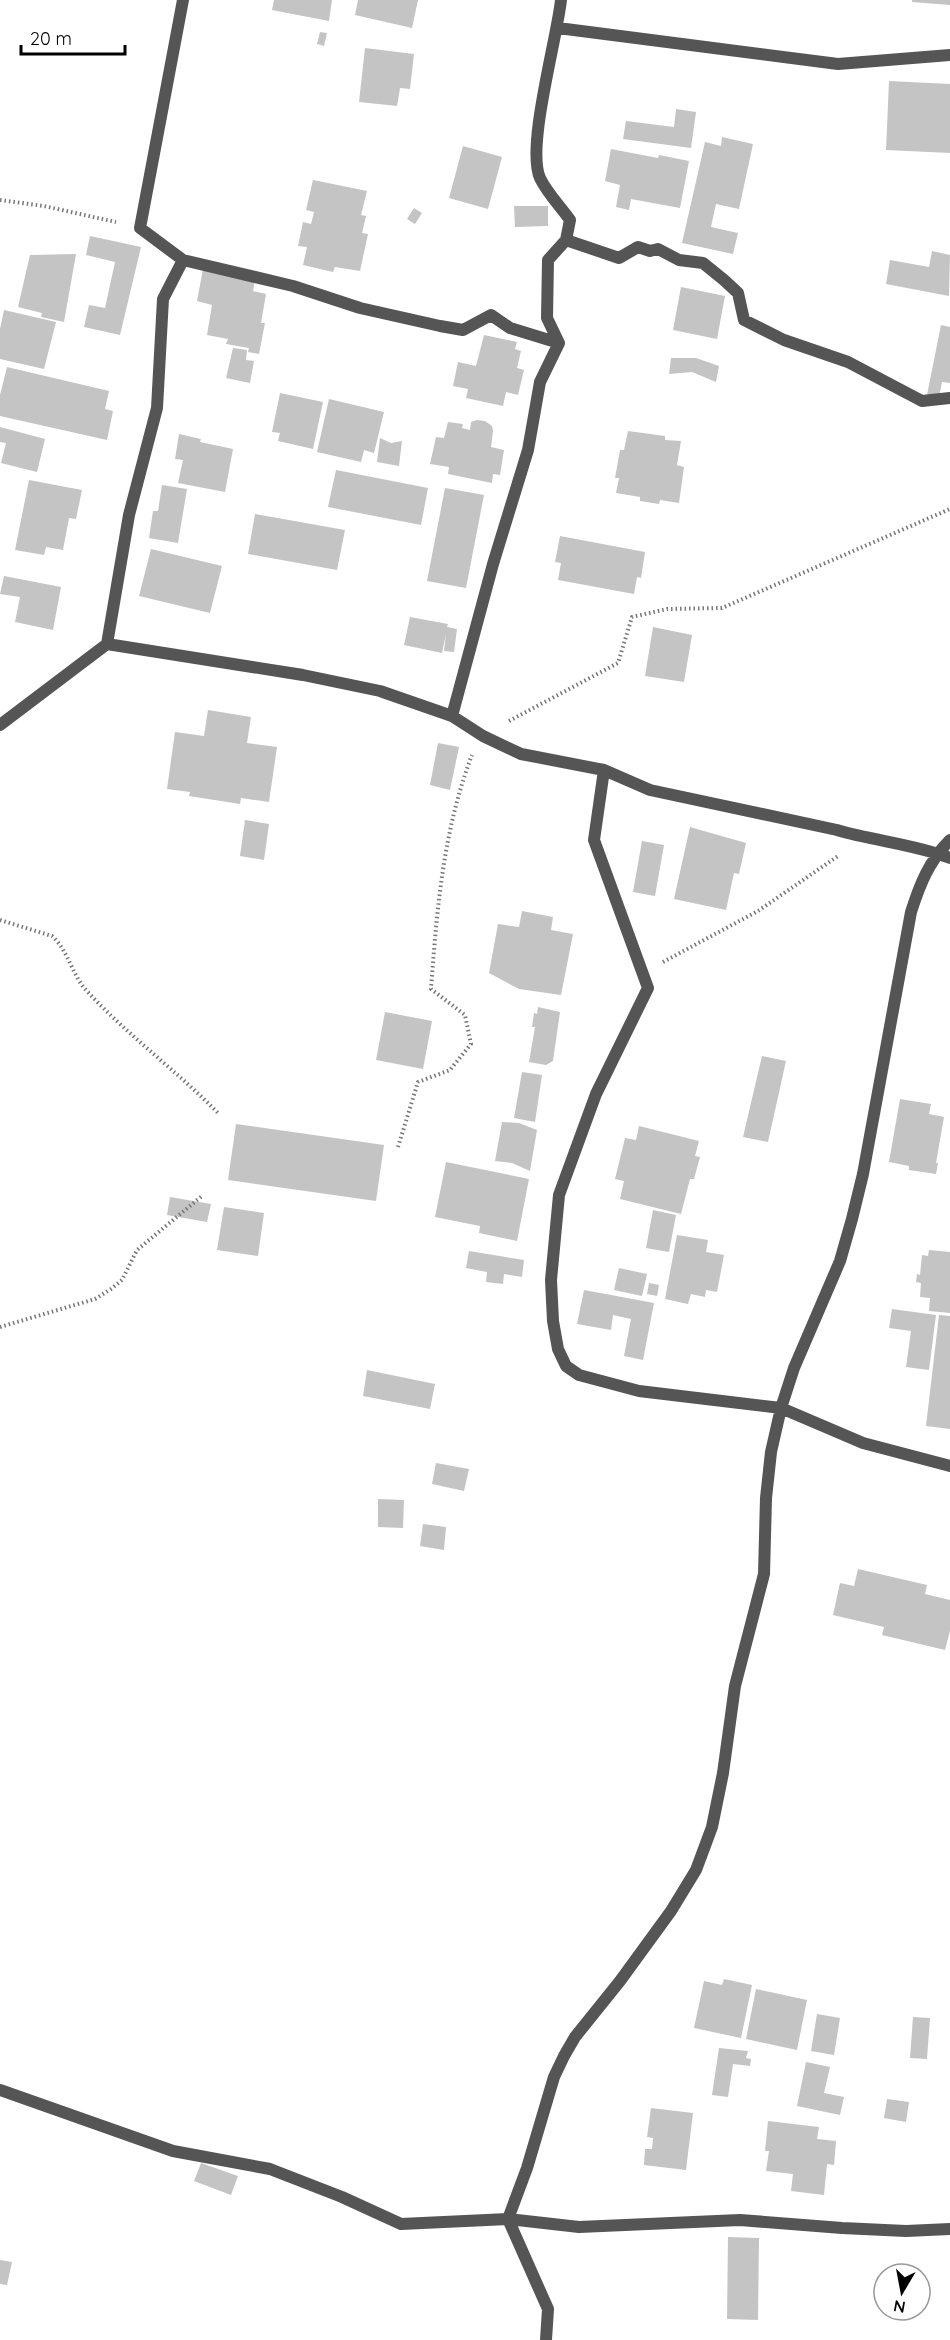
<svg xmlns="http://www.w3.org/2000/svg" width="950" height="2340" font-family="Quicksand,sans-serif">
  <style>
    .building { fill: #c4c4c4 }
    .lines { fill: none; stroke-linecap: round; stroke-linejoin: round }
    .path { stroke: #777; stroke-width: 4; stroke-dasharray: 1.5 3; stroke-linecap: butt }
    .minor { stroke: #555; stroke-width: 12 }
  </style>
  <rect width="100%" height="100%" fill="#fff"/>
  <path class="building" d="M274 0H332L329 21 272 10Z
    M358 0H418L412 28 355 15Z
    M912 0H950V5L912 2Z
    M320 32 327 33 324 46 317 44Z
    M365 48 414 54 410 89 400 88 397 106 359 102Z
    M889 81 950 84V153L886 150Z
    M676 109 696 112 691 148 623 139 626 121 674 127Z
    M722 137 753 144 739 209 716 204 711 227 738 233 733 254 682 243 705 142 721 146Z
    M463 146 502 157 488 209 449 198Z
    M611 149 658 158 659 155 689 161 680 208 631 199 629 210 616 207 620 185 605 181Z
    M313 180 367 191 361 215 366 216 362 233 368 234 360 271 335 267 333 272 303 265 307 247 298 246 303 222 311 224 314 212 306 210Z
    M514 206H548V226L515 227Z
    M414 208 422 213 415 224 407 219Z
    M90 236 141 247 120 335 84 327 89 305 105 308 115 262 86 255Z
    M932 251 950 255 949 296 886 284 890 260 929 267Z
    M76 254 64 322 41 317 42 313 18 307 30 255Z
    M203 269 255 279 253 291 266 294 261 323H265L259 354 248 352 249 348 226 344 228 339 207 335 212 305 197 301Z
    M681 287 725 296 717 339 673 330Z
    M4 310 56 322 44 369 0 359V329Z
    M941 325 950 327V383L942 382 939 398 927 395Z
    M484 335 517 342 515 349 521 351 517 368 524 370 518 395 506 392 503 406 466 398 468 389 453 386 458 362 476 366Z
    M233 348 247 350 246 360 254 361 250 383 226 378Z
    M671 358H696L719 366 716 382 692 372 669 374Z
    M7 367 109 391 105 409 113 411 107 440 0 416V395Z
    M280 393 323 402 313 449 278 441 280 433 272 432Z
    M329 399 384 412 374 453 364 450 361 462 317 452Z
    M477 420 485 421 492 426 493 431 491 447 504 450 500 475 493 474 492 483 448 474 449 467 430 464 436 437 444 438 448 422 463 424 462 428 470 430 471 422Z
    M0 427 45 439 37 472 1 463 6 443 0 442Z
    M628 431 665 436V440L681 441 677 465 684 467 679 503 660 500 659 504 640 501V497L616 493 619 478H615L620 450H624Z
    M179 434 201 439 200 442 233 449 225 492 178 483 183 460 175 459Z
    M380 438 391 443 402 441 399 466 377 462Z
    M336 470 428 488 421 525 328 507Z
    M29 480 82 490 76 519 69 518 63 550 46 547 44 555 15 550Z
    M162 485 187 489 178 543 149 538 153 511H158Z
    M445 488 484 495 466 588 427 581Z
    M255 514 345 530 337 570 248 554Z
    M560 536 645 552 641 578 637 577 634 594 558 580 561 563 555 562Z
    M151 549 222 566 210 613 139 596Z
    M4 576 61 587 53 630 15 622 20 597 0 594Z
    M410 617 448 624 447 627 457 629 454 652 444 651 446 634 442 653 404 645Z
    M653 627 692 635 684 682 645 676Z
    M208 710 251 717 247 743 277 747 269 802 241 798 240 804 189 796 190 792 167 789 175 732 204 736Z
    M438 743 459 747 450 790 430 785Z
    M245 820 269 824 264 860 240 856Z
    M690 827 746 843 739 874 734 873 726 910 674 899Z
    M642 841 664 845 655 896 633 892Z
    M522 911 553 917 551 930 573 934 561 995 519 989 489 973 498 924 519 927Z
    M538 1007 560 1012 553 1061 546 1065 529 1062 535 1027H532L534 1013 537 1014Z
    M385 1012 432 1021 423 1069 376 1060Z
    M762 1056 786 1061 768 1142 743 1137Z
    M522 1072 542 1075 535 1122 514 1118Z
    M900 1099 931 1104 929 1114 944 1117 936 1163H938L936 1174 909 1170V1166L889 1162Z
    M502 1122 519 1123 537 1130 530 1171 512 1163 495 1161Z
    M236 1124 384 1145 376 1201 228 1180Z
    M639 1126 699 1141 695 1156 700 1157 694 1179H690L681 1214 620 1199 624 1181 615 1179 625 1138 636 1140Z
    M446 1162 529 1179 517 1241 479 1233 480 1226 435 1217Z
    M170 1197 211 1204 207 1222 167 1215Z
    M224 1207 264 1213 258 1256 217 1250Z
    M653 1210 676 1215 669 1252 646 1248Z
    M677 1235 708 1240 706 1252 724 1255 717 1292 706 1290 705 1297 691 1294 688 1304 665 1299Z
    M929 1250 950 1252V1313L929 1311 930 1298 920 1297 921 1283 916 1282 917 1274 920 1275 922 1255 928 1256Z
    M469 1251 524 1260 522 1277 504 1274 503 1284 486 1282 487 1272 466 1268Z
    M619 1268 647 1274 642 1296 614 1290Z
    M649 1283 659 1285 657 1296 647 1294Z
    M584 1290 654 1303 643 1360 624 1356 631 1319 613 1315 611 1330 577 1324Z
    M892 1309 936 1315 929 1370 906 1367 911 1331 889 1328Z
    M939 1315 950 1316V1429L926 1426Z
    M367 1370 435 1384 430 1409 363 1396Z
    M436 1463 469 1469 464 1491 432 1484Z
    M378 1499 404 1500 403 1528 378 1527Z
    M423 1524 446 1527 444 1550 420 1546Z
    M858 1569 927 1585 925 1594 950 1600V1631L945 1650 882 1635 884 1627 833 1615 840 1583 854 1586Z
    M724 1979 752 1985 741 2038 694 2028 704 1981 722 1985Z
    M756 1989 807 2000 797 2050 746 2039Z
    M817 2014 840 2018 834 2055 811 2051Z
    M913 2017 930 2018 927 2059 910 2058Z
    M719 2048 748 2051 746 2058 751 2059 750 2066 733 2064 728 2097 712 2095Z
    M806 2062 830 2067 824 2093 844 2097 840 2115 797 2106Z
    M887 2099 909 2102 906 2122 884 2118Z
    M651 2108 693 2113 686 2170 644 2165 645 2149H652L653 2138 647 2137Z
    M768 2121 819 2127 817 2139 836 2141 834 2165 827 2164 824 2195 791 2191 793 2174 766 2171 769 2151H765Z
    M201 2163 238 2176 231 2195 194 2181Z
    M728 2237 759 2238 758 2320 727 2319Z
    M0 2260 12 2262 7 2285 0 2284Z"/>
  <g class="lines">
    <path class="path" d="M0 200 44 206 116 222
      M509 721 618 663 632 617 667 609 722 608 950 509
      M0 920 52 936C68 950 72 975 86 990 127 1035 176 1070 218 1113
      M663 962 758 911 838 856
      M398 1147 418 1082 450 1070 471 1044 465 1015 431 989C437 909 443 831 472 755
      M0 1327 95 1299 111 1289 122 1280 137 1250 202 1196"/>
    <path class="minor" d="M558 28 838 64 950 55
      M566 240 619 258 638 247 650 251 658 249 679 260 703 263 724 280 738 293 744 320 784 340 848 362 922 401 950 398
      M183 260 293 286 360 308 440 326 463 330 491 315 510 328 559 343
      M107 644 303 675 380 691 452 716 483 736 521 754 604 770 650 790 837 830C874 841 914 844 950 858
      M452 716 493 564 528 450 540 382 559 343 547 318 548 260 566 240 570 220C561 207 547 193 540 178 526 147 557 39 561 0
      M0 725 107 644 129 515 157 408 163 299 183 260 140 228 183 0
      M604 770 594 840 648 988 596 1094 559 1195 551 1280 553 1321 558 1349 566 1366 579 1375 639 1391 781 1408 863 1443 950 1466
      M0 2090 173 2151 270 2169 342 2197 401 2224 508 2219 579 2227 740 2220 842 2228 906 2231 950 2229
      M546 2340 548 2309 508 2219 527 2168 554 2077 564 2056 575 2037 620 1981 671 1911 696 1870 712 1827 723 1773 735 1686 764 1574 766 1498 771 1452 781 1408 794 1368 840 1261 852 1219 863 1174 911 912C920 884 929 861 950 840"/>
  </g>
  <g transform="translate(902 2292) rotate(190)"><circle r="28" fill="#ffffff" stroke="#999999" stroke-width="1.5"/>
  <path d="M0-4.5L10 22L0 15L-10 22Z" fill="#000000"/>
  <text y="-9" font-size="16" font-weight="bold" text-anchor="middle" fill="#000000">N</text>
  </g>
  <path d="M21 45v9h104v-9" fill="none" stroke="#000000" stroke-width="3"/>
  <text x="30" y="45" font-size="18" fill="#000000" stroke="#ffffff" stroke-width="4.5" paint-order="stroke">20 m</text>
</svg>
